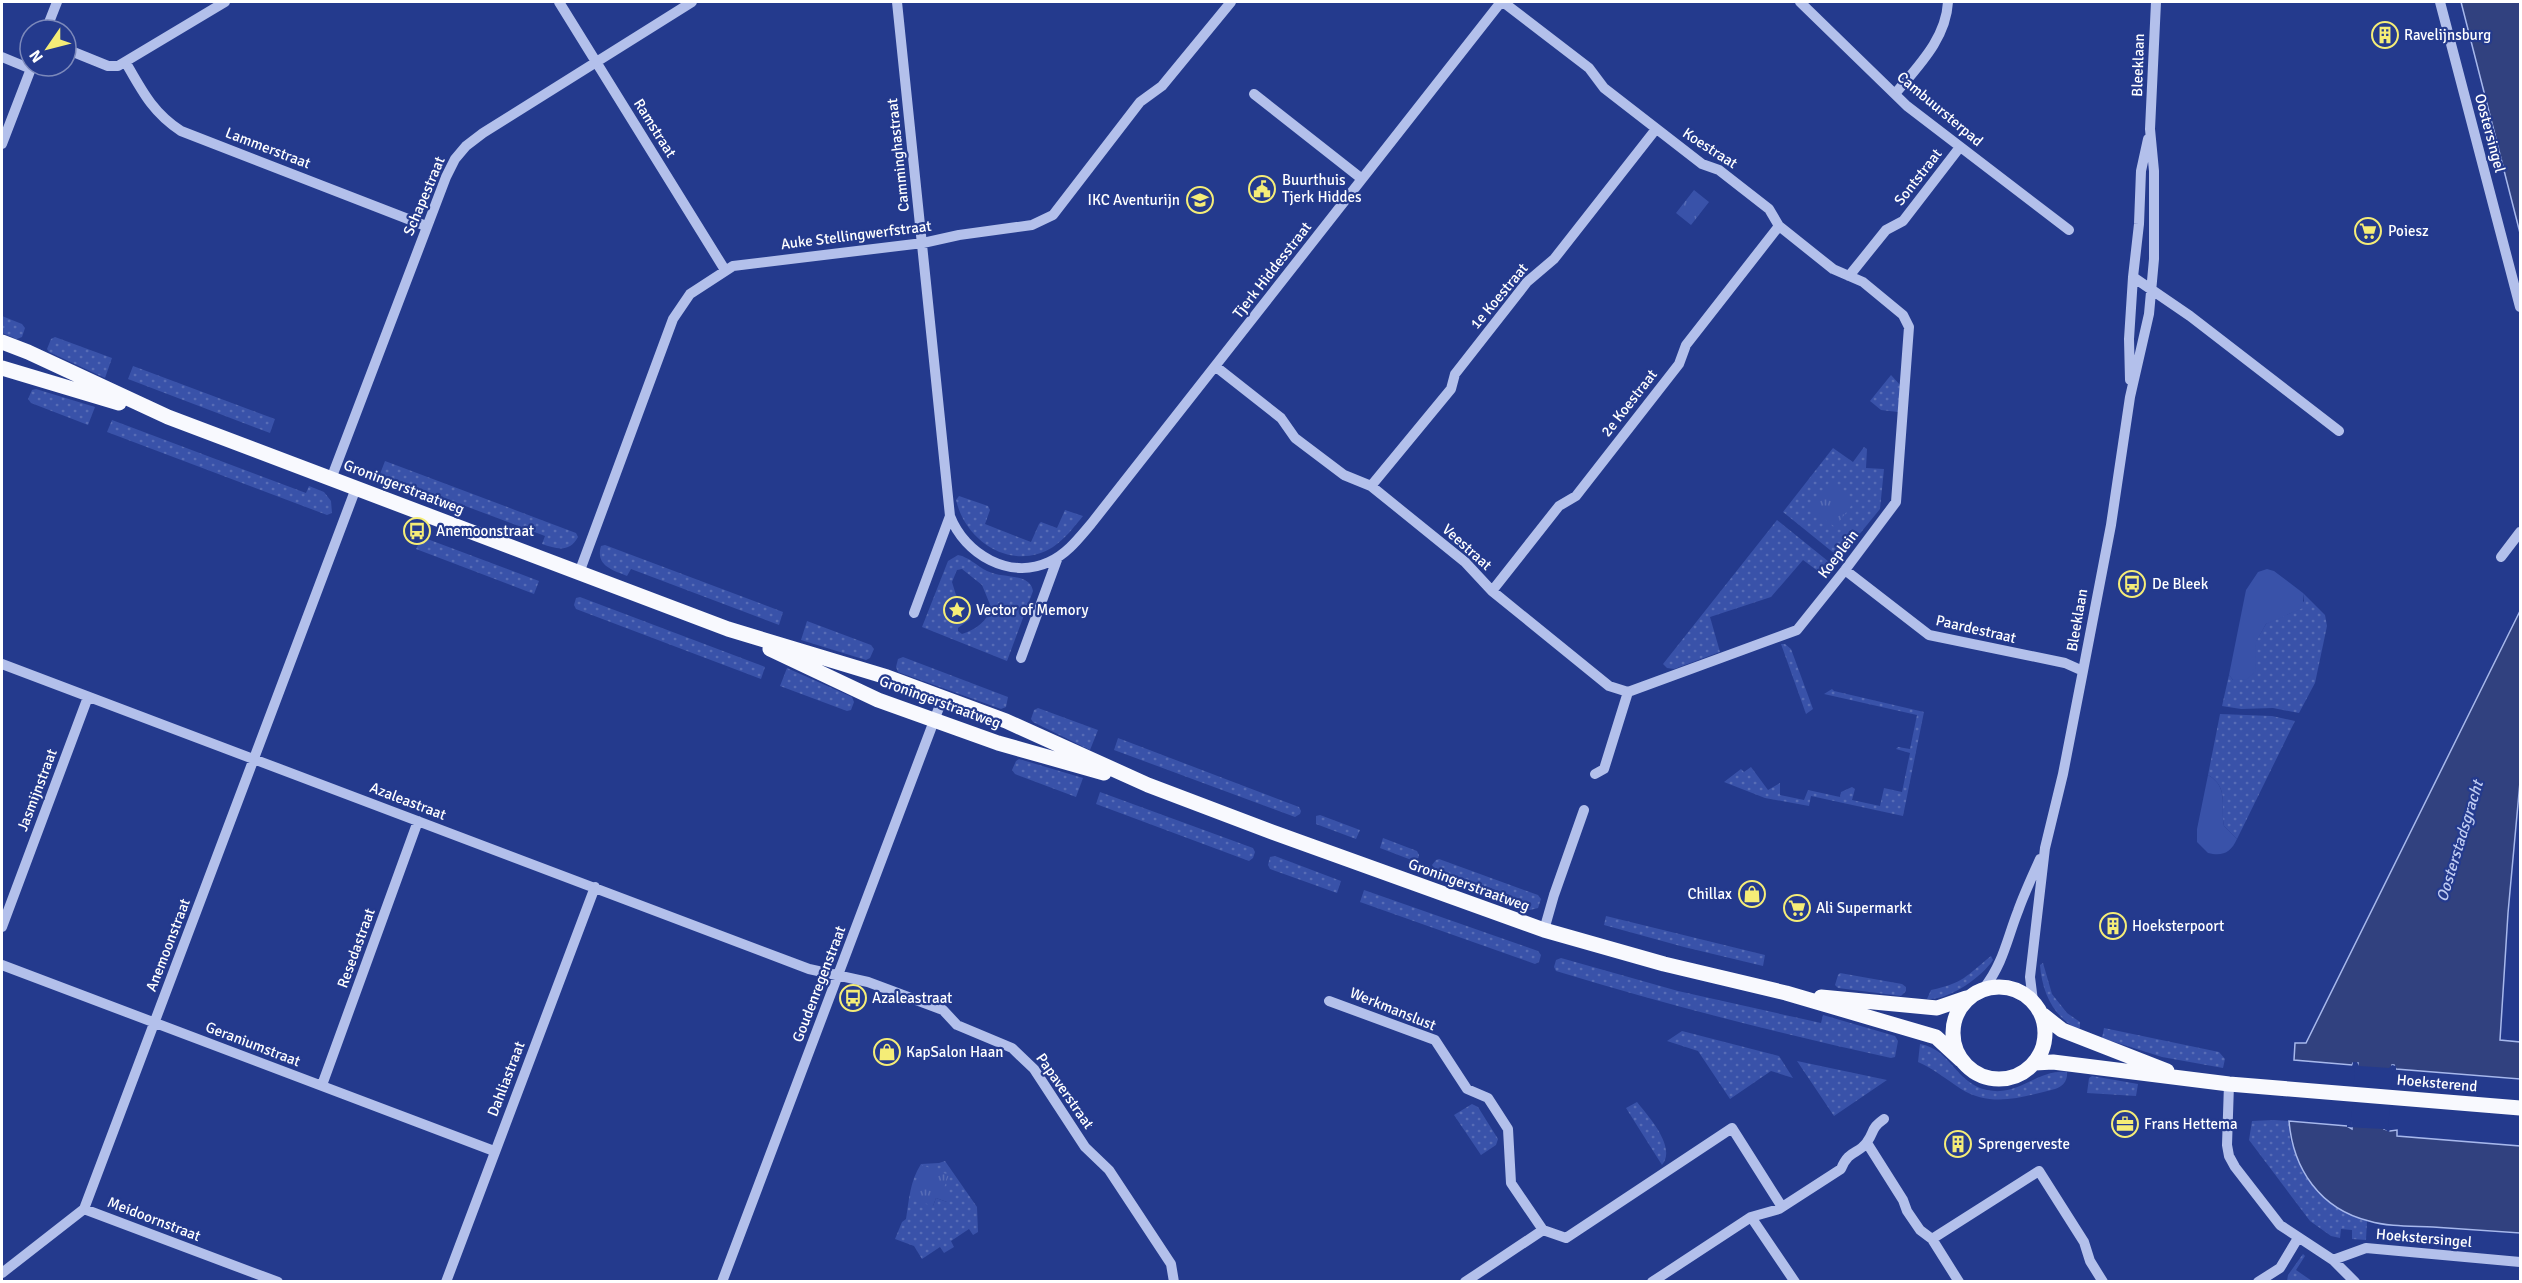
<svg xmlns="http://www.w3.org/2000/svg" width="2522" height="1283" font-family="Signika,sans-serif">
  <style>
    .grass { fill: url(#grass-dots); fill-rule: evenodd }
    .park { fill: url(#park-tufts) }
    .garden { fill: #3952a9 }
    .water { fill: #31417f; stroke: #a7b8ec; stroke-width: 1.5 }
    .pier { fill: #243a8d }
    .lines { fill: none; stroke-linecap: round; stroke-linejoin: round }
    .minor { stroke: #b3c0eb; stroke-width: 10 }
    .major { stroke: #f8f9fe; stroke-width: 15 }
    .labels { text-anchor: middle; stroke-width: 4.5; stroke-linejoin: round; paint-order: stroke }
    .poi-label { font-size: 15px; fill: #fff; stroke: #243a8d; text-anchor: start }
    .street-label { font-size: 15px; fill: #fff; stroke: #243a8d }
    .water-label { font-size: 16px; font-style: italic; fill: #bfcbf2; stroke: #243a8d }
  </style>
  <defs>
    <pattern id="grass-dots" width="8" height="8" patternUnits="userSpaceOnUse" patternTransform="scale(1.5)"><rect width="8" height="8" fill="#3952a9"/><path d="M2 2h.1M6 6h.1" fill="none" stroke="#576cb6" stroke-width="1.8" stroke-linecap="round"/></pattern>
    <pattern id="park-tufts" width="24" height="20" patternUnits="userSpaceOnUse" patternTransform="scale(1.5)"><rect width="24" height="20" fill="#3952a9"/><path d="M3 7l-1-3M5 7V3M7 7l1-3M15 17l-1-3M17 17v-4M19 17l1-3" fill="none" stroke="#576cb6"/></pattern>
  </defs>
  <rect width="100%" height="100%" fill="#243a8d"/>
  <path class="grass" d="M2 316 22 324 25 328 22 337 17 339 2 333Z
    M55 337 112 358 105 378 49 352 47 349 51 339Z
    M133 366 275 419 270 433 128 379Z
    M1891 375 1901 386 1898 412 1881 410 1870 401Z
    M36 389 95 407 88 425 31 403 28 399 32 390Z
    M112 420 306 493 309 486 324 492 331 501 332 513 327 515 107 432Z
    M1864 447 1867 449 1866 468 1884 469 1880 509 1840 558 1783 512 1833 448 1853 462Z
    M385 461 576 533 578 537C569 553 557 549 542 544L545 536 380 474Z
    M959 496 988 506 990 510 985 524 1031 542 1039 524 1041 522 1057 528 1065 510 1083 516C1074 527 1065 539 1053 547 1013 572 966 543 956 500Z
    M1777 520 1834 566 1826 577 1803 560 1771 597 1710 617 1720 652 1674 669 1667 668 1663 664Z
    M422 537 539 581 534 594 416 549Z
    M605 545 783 612 779 625 631 569 627 576C613 570 595 566 601 546Z
    M958 555C969 557 977 566 987 571 1000 577 1014 575 1025 580 1030 583 1032 586 1033 591L1007 661 922 627 948 561ZM962 569 982 585 991 607C988 621 975 630 962 634L958 631V628L970 619 971 611 956 595 952 582 957 570Z
    M2303 593 2325 615 2327 626 2315 683 2299 713 2273 708 2241 709 2222 706 2229 675 2233 680 2266 624C2281 613 2292 618 2304 601Z
    M580 597 765 667 761 679 576 609 574 605 576 598Z
    M807 621 871 645 874 649 870 658 866 660 801 640Z
    M1781 644H1785L1791 649 1813 709 1806 714Z
    M903 657 1008 697 1006 707 1001 709 898 672 896 667 898 659Z
    M787 668 852 697 854 702 851 710 847 711 780 686Z
    M1832 689 1834 691 1924 712 1903 816 1811 796 1809 806 1765 798 1724 782 1741 769 1744 772 1751 767 1768 790 1780 783V795L1804 800 1808 790 1840 797 1841 792 1852 787 1855 789 1852 800 1880 806 1884 788 1902 792 1910 753 1896 749 1898 747 1910 749 1917 715 1824 694Z
    M1038 708 1098 730 1090 750 1033 722 1031 719 1034 710Z
    M2220 714 2272 716 2295 721 2237 839 2224 826C2220 806 2230 788 2208 775Z
    M1118 738 1299 807 1301 811 1300 814 1295 817 1114 750Z
    M1019 759 1083 778 1076 797 1015 774 1012 770 1016 761Z
    M1100 792 1253 848 1255 852 1253 858 1249 861 1096 804Z
    M1320 815 1360 830 1356 839 1316 824V816Z
    M1383 838 1417 851 1419 855 1418 859 1414 861 1380 848Z
    M1275 856 1341 881 1337 893 1270 869 1268 865 1270 857Z
    M1439 859 1538 895 1541 899 1538 908 1530 910 1508 903 1510 895 1435 869 1432 865 1436 860Z
    M1364 890 1538 951 1541 955 1539 962 1535 964 1360 902Z
    M1606 916 1765 955 1763 966 1684 947 1604 925Z
    M1991 956 1993 960C1982 977 1948 1001 1927 999L1931 990C1964 983 1966 976 1991 956Z
    M1561 958 1678 991 1821 1023 1823 1015 1895 1036 1898 1041 1895 1057 1891 1058C1778 1033 1667 1005 1556 971L1554 967 1556 960Z
    M2043 963 2052 994 2067 1013 2080 1022V1028L2077 1029C2053 1016 2042 992 2040 965Z
    M1840 973 1902 984 1906 987V991L1901 996 1838 988 1835 985 1838 975Z
    M2104 1028 2219 1052 2225 1059 2223 1068 2162 1057 2102 1038Z
    M1682 1031 1779 1056 1793 1078 1771 1071 1730 1099 1698 1051 1667 1041Z
    M1920 1044C1951 1049 1955 1083 1987 1090 2020 1097 2036 1069 2067 1072 2068 1080 2063 1087 2055 1089 2023 1097 1992 1108 1961 1089 1946 1079 1934 1069 1918 1062Z
    M1797 1061 1887 1080 1834 1116Z
    M2092 1076 2138 1084 2136 1096 2087 1093 2089 1078Z
    M1637 1102C1648 1116 1677 1147 1662 1165L1626 1108Z
    M1472 1104 1478 1107 1498 1139 1496 1145 1481 1155 1454 1115Z
    M2274 1120 2289 1121 2290 1140 2317 1192 2337 1207 2367 1221 2366 1240 2352 1239V1230L2341 1229 2340 1238 2331 1236 2310 1221 2249 1140 2252 1121Z
    M945 1161 977 1207 978 1232 973 1235 969 1229 951 1241 954 1247 944 1253 940 1247 922 1259 914 1246 895 1239 902 1222 906 1219C909 1200 910 1181 921 1164L939 1163ZM922 1165 943 1191 947 1202 936 1198 933 1206Z
    M2303 1254 2305 1256 2296 1270 2312 1281H2287L2288 1275Z"/>
  <path class="park" d="M1694 190 1709 202 1691 225 1676 213Z
    M1829 483 1854 502 1835 527 1810 508Z
    M922 1165 949 1175 943 1190 950 1193 947 1202 936 1198 933 1206 910 1198Z"/>
  <path class="garden" d="M2267 569 2274 571 2303 593V608L2266 624 2256 642 2255 672 2247 679 2233 680 2229 675 2246 590 2258 572Z
    M2208 775C2230 788 2220 806 2224 826L2237 839C2231 852 2223 857 2208 853L2197 842V829Z"/>
  <path class="water" d="M2461 2H2520V233Z
    M2520 611V782L2508 913 2500 1040 2520 1042V1079L2396 1069 2394 1065H2392L2384 1129 2390 1131 2397 1130V1136L2520 1146V1233C2491 1231 2462 1229 2433 1227 2412 1226 2389 1227 2369 1221 2320 1209 2293 1169 2289 1121L2347 1126 2352 1129 2358 1063H2353L2352 1065 2294 1060 2295 1043H2306Z"/>
  <path class="pier" d="M2353 1062H2357L2359 1066 2389 1068 2392 1065 2396 1066V1072L2393 1068 2388 1129 2391 1127 2389 1132 2384 1129 2347 1127V1123L2351 1126 2355 1066 2352 1068Z"/>
  <g class="lines">
    <path class="minor" d="M559 2 725 270
      M897 2 950 516C965 555 1010 580 1049 562 1067 554 1079 538 1091 524L1501 2
      M1503 2 1589 68 1604 88 1702 164 1719 170 1769 209 1779 226 1833 269 1863 282 1903 315 1909 327 1896 502 1845 570 1797 630 1628 692
      M1800 2 1907 106 2069 230
      M2440 2 2520 307
      M46 30 57 2
      M66 49 108 66H118L225 2
      M2 57 31 69
      M126 63C142 91 153 113 181 131L426 226
      M1254 94 1362 179
      M1895 94C1918 66 1946 39 1948 2
      M2 144 32 66
      M1849 276 1886 230 1903 221 1960 147
      M2133 277 2190 316 2339 431
      M1215 366 1281 418 1295 438 1344 475 1371 486 1465 562 1492 591 1609 686 1628 692 1604 769 1595 774
      M2130 380 2129 339 2133 277 2139 224 2141 171 2148 139
      M331 479 446 177 455 159 466 146 483 133 692 2
      M1371 486 1451 389 1455 374 1527 282 1554 259 1656 129
      M2501 557 2520 532
      M1845 570 1929 635 2065 663 2083 671
      M579 573 673 319 690 294 733 266 923 243 959 235 1032 225 1053 215 1140 102 1162 86 1231 2
      M1492 591 1559 506 1576 496 1679 364 1686 345 1779 226
      M914 613 950 516
      M1021 658 1058 557
      M2 664 809 969 868 982 943 1010 957 1025 1012 1048 1034 1069 1085 1147 1109 1170 1171 1264 1174 1282
      M2 927 88 697
      M1544 930 1554 895 1584 810
      M2 965 494 1151
      M1984 988C2003 964 2007 939 2018 911 2024 894 2032 877 2040 859
      M1329 1001 1435 1040 1467 1089 1488 1098 1508 1129 1511 1183 1543 1230 1566 1238 1732 1128 1782 1207
      M2033 1001 2030 977 2045 848 2063 774 2083 671 2111 525 2130 397 2149 314 2154 259V171L2150 129 2156 2
      M2229 1084 2227 1145 2229 1156 2235 1167 2280 1225 2333 1260 2355 1282
      M322 1085 418 821
      M1867 1143 1903 1200 1907 1211 1920 1230 1932 1239 1959 1282
      M84 1209 356 488
      M1751 1217 1795 1282
      M1932 1239 2039 1171 2084 1242 2090 1261 2103 1282
      M2333 1260 2366 1248 2520 1262
      M2 1273 84 1209 278 1282
      M446 1282 595 887
      M722 1282 943 697
      M1465 1282 1543 1230
      M1652 1282 1751 1217 1779 1209 1841 1169C1849 1149 1858 1155 1867 1142 1875 1131 1870 1129 1884 1119
      M2258 1282 2280 1268 2298 1238"/>
    <path class="major" d="M2 342 28 352 168 417 728 629 887 677 1006 721 1148 785 1272 832 1544 930 1664 964 1786 993 1936 1037 1961 1060
      M2 368 119 403
      M770 649 878 700 998 743 1104 773
      M1953 1033a46 46 0 1 1 92 0a46 46 0 1 1-92 0Z
      M1821 997 1937 1008 1966 998
      M2043 1015 2062 1030 2167 1071
      M2035 1063 2053 1062 2229 1084 2520 1108"/>
  </g>
  <defs>
    <symbol id="building-ring" viewBox="-11 -11 22 22"><circle r="9.5" fill="#243a8d" stroke="#f5ed77" stroke-width="1.5"/><path d="M-4-6H4V6H1V3H-1V6H-4ZM-2.5-4.3h1.7v1.8h-1.7ZM.8-4.3h1.7v1.8H.8ZM-2.5-1h1.7V.8h-1.7ZM.8-1h1.7V.8H.8Z" fill="#f5ed77"/></symbol>
    <symbol id="civic-ring" viewBox="-11 -11 22 22"><circle r="9.5" fill="#243a8d" stroke="#f5ed77" stroke-width="1.5"/><path d="M-.6-6.5H3V-4.5H.6V-3L4-1V1h2V6H-6V1h2V-1L-.6-3ZM-1.2 2.5V6h2.4V2.5Z" fill="#f5ed77"/></symbol>
    <symbol id="school-ring" viewBox="-11 -11 22 22"><circle r="9.5" fill="#243a8d" stroke="#f5ed77" stroke-width="1.5"/><path d="M0-5L7-2L0 1L-7-2ZM-4 1L0 2.5L4 1V4Q0 6-4 4Z" fill="#f5ed77"/></symbol>
    <symbol id="supermarket-ring" viewBox="-11 -11 22 22"><circle r="9.5" fill="#243a8d" stroke="#f5ed77" stroke-width="1.5"/><path d="M-6-5.5h2.5l.6 2H6L4.5 2H-2.5L-4.4-4H-6ZM-1.5 3.2a1.3 1.3 0 1 0 .1 0ZM3 3.2a1.3 1.3 0 1 0 .1 0Z" fill="#f5ed77"/></symbol>
    <symbol id="bus-ring" viewBox="-11 -11 22 22"><circle r="9.5" fill="#243a8d" stroke="#f5ed77" stroke-width="1.5"/><path d="M-5-6H5V4H4V6H2V4H-2V6H-4V4H-5ZM-3.5-4V0h7V-4ZM-3.5 1.2v1.5H-2V1.2ZM2 1.2v1.5H3.5V1.2Z" fill="#f5ed77"/></symbol>
    <symbol id="sight-ring" viewBox="-11 -11 22 22"><circle r="9.5" fill="#243a8d" stroke="#f5ed77" stroke-width="1.5"/><path d="M0-6L1.8-2.2L6-1.7L2.9 1.2L3.7 5.4L0 3.3L-3.7 5.4L-2.9 1.2L-6-1.7L-1.8-2.2Z" fill="#f5ed77"/></symbol>
    <symbol id="shop-ring" viewBox="-11 -11 22 22"><circle r="9.5" fill="#243a8d" stroke="#f5ed77" stroke-width="1.5"/><path d="M-5-2.5h2.3a2.7 3.5 0 0 1 5.4 0H5L5.5 6h-11ZM-1.5-2.5h3a1.5 2.3 0 0 0-3 0Z" fill="#f5ed77"/></symbol>
    <symbol id="office-ring" viewBox="-11 -11 22 22"><circle r="9.5" fill="#243a8d" stroke="#f5ed77" stroke-width="1.5"/><path d="M-6-3h4V-5.5h4V-3h4V5H-6ZM-1-4.5V-3h2v-1.5ZM-6 0V1H6V0Z" fill="#f5ed77"/></symbol>
  </defs>
  <g fill-rule="evenodd">
    <use href="#building-ring" x="2370" y="20" width="30" height="30"/>
    <use href="#civic-ring" x="1247" y="174" width="30" height="30"/>
    <use href="#school-ring" x="1185" y="185" width="30" height="30"/>
    <use href="#supermarket-ring" x="2353" y="216" width="30" height="30"/>
    <use href="#bus-ring" x="402" y="516" width="30" height="30"/>
    <use href="#bus-ring" x="2117" y="569" width="30" height="30"/>
    <use href="#sight-ring" x="942" y="595" width="30" height="30"/>
    <use href="#shop-ring" x="1737" y="879" width="30" height="30"/>
    <use href="#supermarket-ring" x="1782" y="893" width="30" height="30"/>
    <use href="#building-ring" x="2098" y="911" width="30" height="30"/>
    <use href="#bus-ring" x="838" y="983" width="30" height="30"/>
    <use href="#shop-ring" x="872" y="1037" width="30" height="30"/>
    <use href="#office-ring" x="2110" y="1109" width="30" height="30"/>
    <use href="#building-ring" x="1943" y="1129" width="30" height="30"/>
  </g>
  <g class="labels">
    <g class="poi-label">
      <text x="2404" y="40">Ravelijnsburg</text>
      <text x="1282" y="185">Buurthuis<tspan x="1282" dy="17">Tjerk Hiddes</tspan></text>
      <text x="1180" y="205" text-anchor="end">IKC Aventurijn</text>
      <text x="2388" y="236">Poiesz</text>
      <text x="436" y="536">Anemoonstraat</text>
      <text x="2152" y="589">De Bleek</text>
      <text x="976" y="615">Vector of Memory</text>
      <text x="1732" y="899" text-anchor="end">Chillax</text>
      <text x="1816" y="913">Ali Supermarkt</text>
      <text x="2132" y="931">Hoeksterpoort</text>
      <text x="872" y="1003">Azaleastraat</text>
      <text x="906" y="1057">KapSalon Haan</text>
      <text x="2144" y="1129">Frans Hettema</text>
      <text x="1978" y="1149">Sprengerveste</text>
    </g>
    <g class="street-label">
      <text transform="translate(2138 65) rotate(-88)" y="5">Bleeklaan</text>
      <text transform="translate(1940 109) rotate(40)" y="5">Cambuursterpad</text>
      <text transform="translate(655 128) rotate(58)" y="5">Ramstraat</text>
      <text transform="translate(2490 133) rotate(75)" y="5">Oostersingel</text>
      <text transform="translate(268 148) rotate(21)" y="5">Lammerstraat</text>
      <text transform="translate(1710 148) rotate(33)" y="5">Koestraat</text>
      <text transform="translate(898 155) rotate(-96)" y="5">Camminghastraat</text>
      <text transform="translate(1918 177) rotate(-52)" y="5">Sontstraat</text>
      <text transform="translate(424 196) rotate(-67)" y="5">Schapestraat</text>
      <text transform="translate(856 235) rotate(-7)" y="5">Auke Stellingwerfstraat</text>
      <text transform="translate(1272 270) rotate(-52)" y="5">Tjerk Hiddesstraat</text>
      <text transform="translate(1499 296) rotate(-50)" y="5">1e Koestraat</text>
      <text transform="translate(1629 403) rotate(-52)" y="5">2e Koestraat</text>
      <text transform="translate(404 487) rotate(21)" y="5">Groningerstraatweg</text>
      <text transform="translate(1467 547) rotate(42)" y="5">Veestraat</text>
      <text transform="translate(1838 554) rotate(-53)" y="5">Koeplein</text>
      <text transform="translate(2077 620) rotate(-80)" y="5">Bleeklaan</text>
      <text transform="translate(1976 629) rotate(13)" y="5">Paardestraat</text>
      <text transform="translate(940 702) rotate(20)" y="5">Groningerstraatweg</text>
      <text transform="translate(37 790) rotate(-69)" y="5">Jasmijnstraat</text>
      <text transform="translate(408 801) rotate(21)" y="5">Azaleastraat</text>
      <text transform="translate(1469 885) rotate(20)" y="5">Groningerstraatweg</text>
      <text transform="translate(168 945) rotate(-69)" y="5">Anemoonstraat</text>
      <text transform="translate(356 948) rotate(-70)" y="5">Resedastraat</text>
      <text transform="translate(819 984) rotate(-69)" y="5">Goudenregenstraat</text>
      <text transform="translate(1393 1009) rotate(22)" y="5">Werkmanslust</text>
      <text transform="translate(253 1044) rotate(21)" y="5">Geraniumstraat</text>
      <text transform="translate(506 1079) rotate(-69)" y="5">Dahliastraat</text>
      <text transform="translate(2437 1083) rotate(5)" y="5">Hoeksterend</text>
      <text transform="translate(1065 1091) rotate(55)" y="5">Papaverstraat</text>
      <text transform="translate(154 1219) rotate(21)" y="5">Meidoornstraat</text>
      <text transform="translate(2424 1238) rotate(5)" y="5">Hoekstersingel</text>
    </g>
    <g class="water-label">
      <text transform="translate(2459 841) rotate(-73)" y="6">Oosterstadsgracht</text>
    </g>
  </g>
  <rect width="2522" height="1283" fill="none" stroke="#ffffff" stroke-width="6"/>
  <g transform="translate(48 48) rotate(235)"><circle r="28" fill="#243a8d" stroke="#7c89bb" stroke-width="1.5"/>
  <path d="M0-4.5L10 22L0 15L-10 22Z" fill="#f5ed77"/>
  <text y="-9" font-size="16" font-weight="bold" text-anchor="middle" fill="#ffffff">N</text>
  </g>
</svg>
